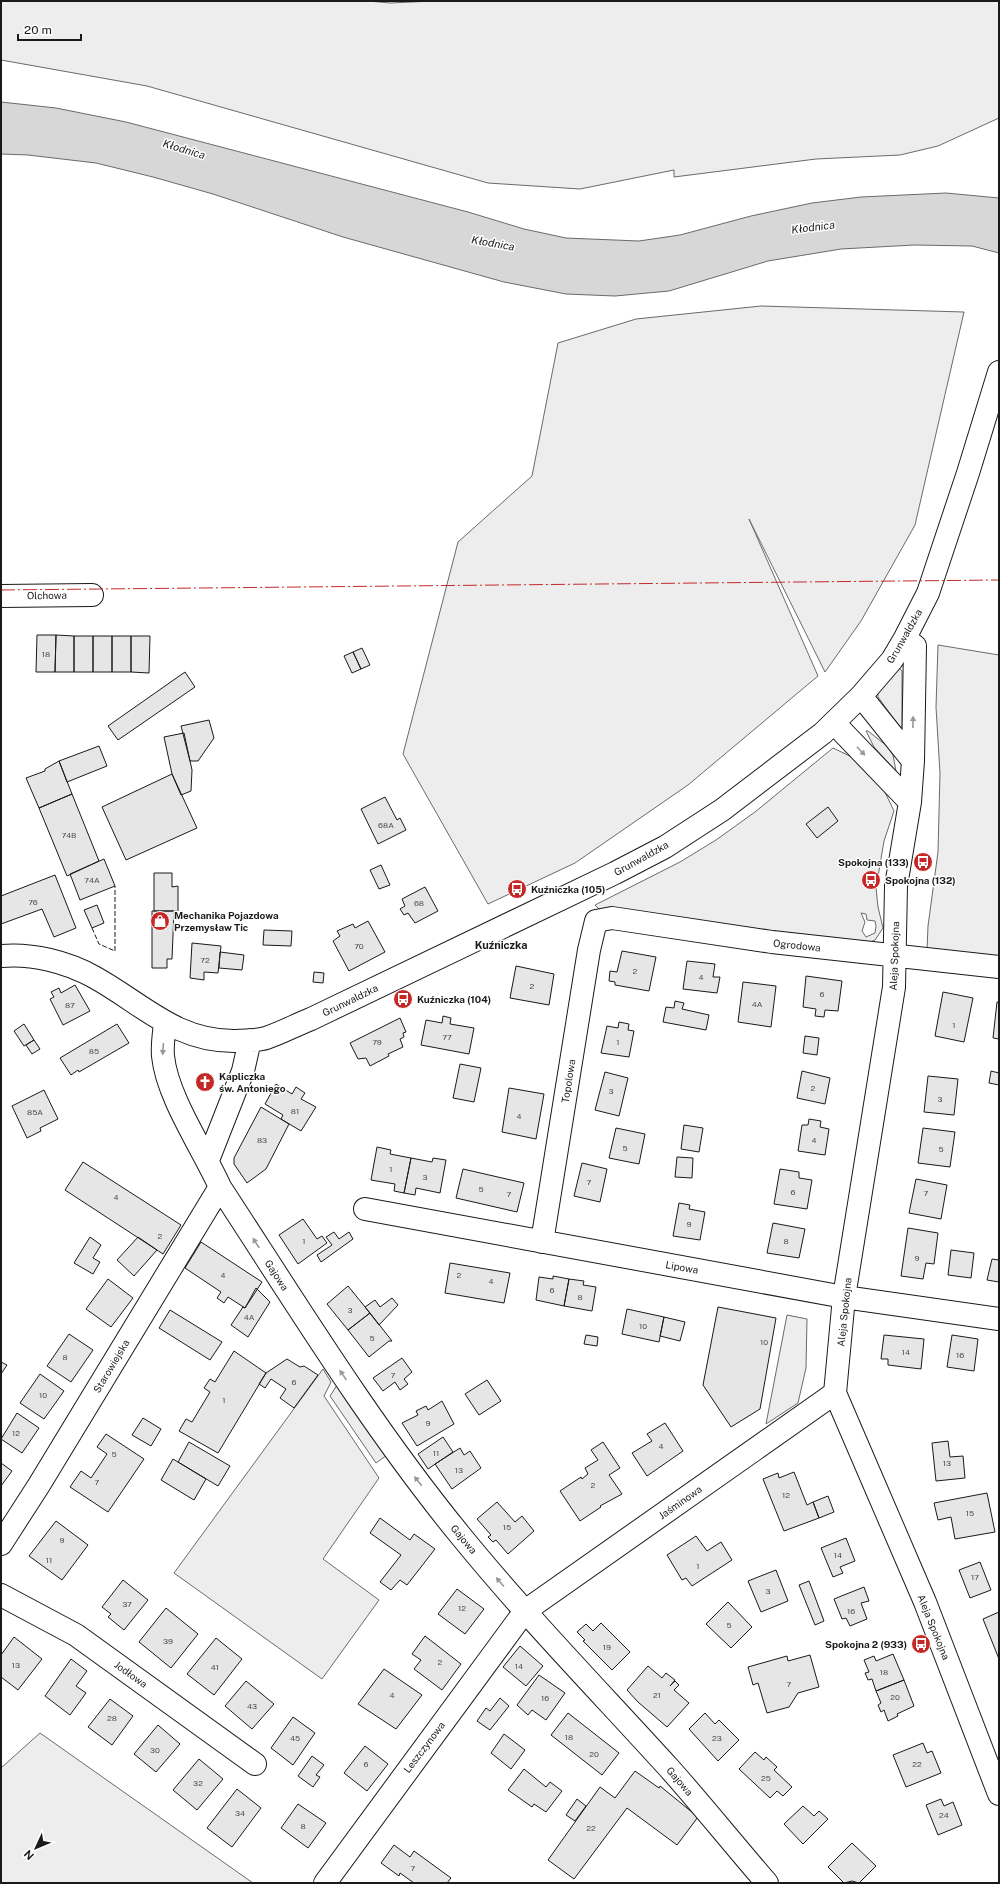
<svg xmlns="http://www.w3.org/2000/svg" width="1000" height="1884" font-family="'Public Sans',sans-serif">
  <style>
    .built { fill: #ededed; stroke: #6a6a6a; fill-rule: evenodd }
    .water { fill: #d7d7d7; stroke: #6a6a6a }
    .building { fill: #e6e6e6; stroke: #1a1a1a }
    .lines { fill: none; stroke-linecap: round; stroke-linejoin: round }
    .minor-casing { stroke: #1a1a1a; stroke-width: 24 }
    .minor { stroke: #fff; stroke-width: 22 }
    .fence { stroke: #1a1a1a; stroke-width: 1; stroke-dasharray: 5 2; stroke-linecap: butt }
    .power { stroke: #c62828; stroke-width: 1; stroke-dasharray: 14 3 2 3; stroke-linecap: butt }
    .oneway { fill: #989898 }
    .labels { text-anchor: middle; stroke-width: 3; stroke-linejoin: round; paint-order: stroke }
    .number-label { font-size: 8px; fill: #4d4d4d }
    .street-label { font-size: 10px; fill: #1a1a1a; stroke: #fff }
    .poi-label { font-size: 10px; font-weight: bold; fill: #1a1a1a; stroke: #fff; text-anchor: start }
    .water-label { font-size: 11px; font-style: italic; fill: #1a1a1a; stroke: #fff }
    .neighbourhood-label { font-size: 11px; font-weight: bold; fill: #1a1a1a; stroke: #fff }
  </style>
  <rect width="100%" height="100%" fill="#fff"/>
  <path class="built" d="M1 1H368L390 3 434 1H999V118L938 146 900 155 816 159 674 177V170L580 189 488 183 147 86 1 60Z
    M761 306 964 312 915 525 861 621 825 672 749 519 818 676 688 785 575 863 488 904 403 754 458 542 532 476 558 343 636 319Z
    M938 645 999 655V970L927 951 928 926 938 852 940 773 936 707Z
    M899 668 902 671V730L878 697V693Z
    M866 731H868L887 746 893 755 896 771 874 747Z
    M833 748 856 759 882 786 894 811 884 841 876 888 878 907 883 928 875 940 868 943 631 913 599 909 595 905 680 862 716 840 755 812ZM861 913 866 914 867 920 875 921 876 926 875 933 866 937 862 931 865 922Z
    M787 1315 807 1319 806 1368 798 1403 766 1424Z
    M323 1369 331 1382 324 1396 379 1478 323 1559 379 1600 322 1679 174 1573Z
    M339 1382 390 1453 376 1463 330 1396Z
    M40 1733 253 1883H1V1768Z"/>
  <path class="water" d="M1 102 56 108 126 122 468 212 524 229 566 238 639 241 680 235 751 216 812 203 861 197 946 193 999 198V253L972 246 914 245 841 249 768 261 669 291 615 296 566 294 504 282 343 237 213 194 153 177 96 163 28 155 1 154Z"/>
  <path class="building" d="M37 635H56L55 672H36Z
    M56 635 74 636V672H55Z
    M74 636H93V672H74Z
    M93 636H112V672H93Z
    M112 636H131V672H112Z
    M131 636H150L149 673 131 672Z
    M362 648 370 665 361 669 353 652Z
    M353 652 361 669 352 673 344 656Z
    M185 672 195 687 118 740 108 726Z
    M209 720 214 738 198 761H190L181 726Z
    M184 733 192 770 191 791 181 795 172 774 164 737Z
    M99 746 107 766 67 782 59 761Z
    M59 761 72 794 39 808 26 778 45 771V769Z
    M172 774 197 828 126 860 102 807Z
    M72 794 99 861 67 876 39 808Z
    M385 797 397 820 400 818 406 830 378 844 361 809Z
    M828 807 838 821 817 838 806 824Z
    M104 859 115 886 80 900 70 874Z
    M381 865 390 885 379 889 370 870Z
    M154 873H172V887L178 886V911H154Z
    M55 875 76 928 54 937 42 909 1 924V896Z
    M425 887 438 911 415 923 408 913 404 915 400 909 405 906 402 899Z
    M97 905 104 923 92 928 84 910Z
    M152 911H174L172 959H167V968H152Z
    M368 921 385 952 349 971 333 941 340 936 337 931 353 924 355 928Z
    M264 930 292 931 291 946 263 945Z
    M192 943 221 946 218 973 204 972V980L190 978Z
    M622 951 656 957 649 991 615 985V982L609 981 610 971 617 972Z
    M220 952 244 955 242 970 219 968Z
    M687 961 715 964 713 977H720L717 993 683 989Z
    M516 966 554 974 549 1005 510 998Z
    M314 972 324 973 323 983 313 982Z
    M806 976 842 981 838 1011 825 1010 824 1017 815 1016 816 1009 803 1007Z
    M743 982 776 986 771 1027 738 1022Z
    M75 985 90 1011 63 1025 50 999 54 997 51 992 59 988 61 993Z
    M943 992 973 998 964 1042 935 1036Z
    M675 1001 684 1003 682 1009 709 1015 706 1030 663 1022 666 1007 674 1008Z
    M997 1002H999V1039L993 1038Z
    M443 1016 451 1018 450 1024 474 1028 469 1054 421 1045 426 1020 442 1023Z
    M400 1018 406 1032 403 1033 404 1037 400 1039 403 1047 388 1054 389 1056 370 1066 366 1058 358 1059 350 1043Z
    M619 1022 629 1024 628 1030 634 1031 629 1057 601 1053 607 1026 618 1028Z
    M24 1024 34 1040 24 1046 14 1031Z
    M117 1024 129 1043 79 1072 78 1070 71 1075 60 1058Z
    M805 1036 819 1038 817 1055 803 1053Z
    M34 1040 40 1049 32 1054 26 1045Z
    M460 1064 481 1068 474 1102 453 1098Z
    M802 1071 830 1078 825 1104 797 1098Z
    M991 1071 999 1073V1085L989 1083Z
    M605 1072 628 1078 619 1116 595 1110Z
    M208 1073 214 1085 202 1091 196 1079Z
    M928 1076 958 1079 954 1115 924 1112Z
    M276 1084 292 1094 296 1087 305 1093 301 1099 316 1107 301 1131 281 1119 283 1115 265 1104Z
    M509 1088 544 1094 536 1139 502 1132Z
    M44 1090 58 1119 40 1128 41 1131 27 1138 12 1106Z
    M261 1107 289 1124 266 1169 247 1183 234 1164V1158Z
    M809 1119 821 1121 820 1127 829 1129 825 1155 798 1151 802 1125H808Z
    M684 1125 703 1128 699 1152 681 1149Z
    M616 1128 645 1134 639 1164 609 1158Z
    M923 1128 955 1132 950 1167 918 1163Z
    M377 1147 391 1150 390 1154 411 1158 404 1193 394 1191 395 1184 371 1180Z
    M677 1157 693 1158 692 1178 675 1177Z
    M411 1158 432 1162 433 1158 446 1160 440 1193 416 1188 415 1195 404 1193Z
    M83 1162 181 1225 163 1254 65 1190Z
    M582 1163 607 1169 600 1202 574 1196Z
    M463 1169 524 1183 517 1212 456 1198Z
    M780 1169 799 1172V1178L812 1180 807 1209 774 1204Z
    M916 1179 947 1185 941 1219 909 1213Z
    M679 1203 690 1205 689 1209 705 1212 700 1240 673 1236Z
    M303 1219 317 1239 322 1236 327 1243 298 1264 279 1235Z
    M773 1223 805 1229 799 1258 767 1253Z
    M908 1228 938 1233 934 1264 926 1263 923 1279 901 1276Z
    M334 1232 339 1239 349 1232 353 1239 321 1262 317 1255 332 1245 326 1237Z
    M90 1237 101 1245 93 1258 100 1262 93 1274 74 1263Z
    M138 1237 157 1250 134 1276 117 1260Z
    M201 1242 262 1282 245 1308 228 1297 224 1303 217 1298 221 1292 185 1268Z
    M951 1250 974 1253 971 1278 948 1275Z
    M992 1259 999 1260V1282L987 1280Z
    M450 1263 510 1273 504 1303 445 1293Z
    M553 1276 569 1279 564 1306 536 1300 539 1277 553 1279Z
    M108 1279 133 1298 111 1327 86 1309Z
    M569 1279 584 1281 583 1285 596 1287 592 1311 564 1306Z
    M348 1286 370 1313 348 1330 327 1304Z
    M256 1288 270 1302 248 1337 231 1325 243 1307 245 1308Z
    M392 1298 398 1305 379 1325 365 1307 375 1300 380 1307Z
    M718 1307 776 1318 760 1409 731 1427 703 1385Z
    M627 1309 664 1317 659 1342 622 1334Z
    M170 1310 222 1342 210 1360 159 1328Z
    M370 1313 392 1341H389L369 1357 348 1330Z
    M664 1317 685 1322 680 1341 660 1336Z
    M69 1334 93 1350 71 1382 47 1366Z
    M586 1335 598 1337 597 1346 584 1344Z
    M884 1335 924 1339 921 1369 888 1365V1359H881Z
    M952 1335 978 1339 974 1371 947 1367Z
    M234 1351 266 1373 218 1453 179 1431 186 1419 192 1422 210 1392 204 1388 210 1379 215 1382Z
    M402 1358 412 1372 404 1379 408 1384 400 1390 395 1382 383 1391 373 1378Z
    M287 1359 300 1367 304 1366 318 1375 294 1408 280 1398 286 1389 271 1379 265 1388 259 1384 266 1373Z
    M1 1362 7 1365 1 1374Z
    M40 1374 64 1391 44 1419 20 1403Z
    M487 1380 501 1401 479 1415 465 1394Z
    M442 1401 454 1424 417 1446 402 1423 418 1415 416 1411 426 1406 428 1410Z
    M17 1413 39 1428 22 1453 1 1439Z
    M143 1418 161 1429 151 1446 132 1435Z
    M665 1423 683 1451 647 1476 632 1453 652 1441 647 1434Z
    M106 1434 144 1459 108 1512 70 1487 81 1471 91 1478 107 1454 97 1447Z
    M443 1437 453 1452 428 1469 418 1454Z
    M948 1441 950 1457 963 1456 965 1478 936 1481 932 1443Z
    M189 1442 230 1466 218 1486 178 1462Z
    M603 1442 620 1468 609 1475 622 1494 600 1506 601 1507 580 1521 560 1491 581 1477 582 1479 588 1474 585 1468 598 1460 591 1450Z
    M460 1448 464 1455 470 1451 481 1468 452 1489 435 1464Z
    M173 1459 206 1479 194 1500 161 1480Z
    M1 1463 12 1471 1 1486Z
    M794 1472 807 1505 813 1502 819 1518 784 1531 763 1479 778 1473 779 1478Z
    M987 1493 995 1532 955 1539 951 1517 938 1520 934 1503Z
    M828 1496 834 1512 819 1518 813 1502Z
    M497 1502 515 1522 522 1516 534 1531 508 1554 496 1540 493 1542 488 1537 491 1535 477 1519Z
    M380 1518 410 1540 414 1534 435 1549 407 1585 400 1580 391 1590 380 1582 401 1555 370 1533Z
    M56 1521 88 1545 62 1580 29 1556Z
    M696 1536 707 1551 721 1542 732 1560 692 1586 686 1578 682 1580 667 1555Z
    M846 1538 855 1561 840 1567 843 1573 833 1577 821 1548Z
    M980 1562 991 1590 970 1598 959 1570Z
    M776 1570 788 1601 761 1612 748 1581Z
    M123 1580 148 1600 124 1630 108 1617 111 1614 102 1607Z
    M809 1581 824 1621 815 1625 799 1585Z
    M864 1587 869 1601 861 1603 867 1619 850 1626 846 1618 842 1619 834 1599Z
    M457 1589 484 1609 465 1634 438 1614Z
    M728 1602 752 1627 731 1648 706 1624Z
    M166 1608 198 1634 171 1668 139 1642Z
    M999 1612V1659L983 1619Z
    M601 1623 630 1652 612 1670 583 1641 585 1640 577 1632 586 1624 593 1631Z
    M425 1636 461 1664 442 1690 414 1669 421 1660 412 1654Z
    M14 1637 42 1659 18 1690 1 1677V1655Z
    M216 1638 242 1659 214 1695 187 1674Z
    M520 1646 543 1666 526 1686 503 1667Z
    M893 1654 904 1680 876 1691 872 1679 868 1680 865 1673 869 1672 864 1660 874 1656 876 1661Z
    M810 1655 819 1687 798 1693 789 1707 767 1713 758 1683 753 1685 748 1667 787 1656 788 1661Z
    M71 1659 87 1671 76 1686 86 1693 70 1715 45 1696Z
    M648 1666 662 1678 666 1673 675 1680 670 1686 675 1681 679 1685 674 1690 689 1703 667 1727 638 1702 627 1690Z
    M384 1669 422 1695 396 1729 358 1704Z
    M539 1675 565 1693 546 1720 532 1710 528 1715 517 1705Z
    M904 1680 914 1706 897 1714 898 1716 888 1721 884 1710 881 1712 878 1705 881 1703 876 1691Z
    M246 1681 274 1704 252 1729 225 1706Z
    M500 1698 509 1706 490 1730 477 1721 486 1708 490 1711Z
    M110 1699 133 1716 112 1745 88 1727Z
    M568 1713 619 1753 602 1775 551 1735Z
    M705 1713 715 1724 719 1720 739 1740 718 1761 689 1729Z
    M293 1717 315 1733 293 1765 271 1748Z
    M158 1725 180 1744 156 1772 134 1754Z
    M504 1734 525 1750 511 1769 491 1753Z
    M923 1743 927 1753 932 1751 941 1773 906 1787 893 1755Z
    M365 1746 388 1764 367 1791 344 1773Z
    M755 1752 764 1760 766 1757 777 1767 774 1770 792 1787 783 1796 777 1791 770 1798 739 1769Z
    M312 1756 324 1765 316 1775 320 1777 313 1787 298 1776Z
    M199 1759 223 1779 197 1810 173 1790Z
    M524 1769 546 1787 550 1782 562 1791 546 1812 534 1804 532 1807 508 1790Z
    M635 1771 659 1788 660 1786 698 1817 677 1845 627 1808 574 1879 548 1860 600 1787 615 1798Z
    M237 1789 261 1808 232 1847 207 1828Z
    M577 1799 586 1806 575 1821 566 1815Z
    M941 1799 944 1806 953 1802 962 1825 938 1835 926 1805Z
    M298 1804 326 1823 308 1848 281 1828Z
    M803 1806 814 1816 819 1811 828 1819 803 1844 784 1824Z
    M852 1843 876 1866 859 1883 852 1881 844 1883 828 1867Z
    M394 1845 410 1857 414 1851 451 1878 447 1883H414L400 1873 399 1876 381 1863Z"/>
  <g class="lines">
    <defs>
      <path id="minor" d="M1 596 92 595
        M905 638 915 646 913 761 910 802 896 886 894 987 844 1297 835 1393 925 1602 999 1794
        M861 696 913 761
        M834 723 910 802
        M1 956C32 953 67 962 94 977 143 1004 176 1042 236 1041 246 1040 257 1041 266 1038 281 1033 296 1025 311 1019L615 873 665 847 722 810 823 733 861 696 892 660 905 638 928 593 968 473 999 372
        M165 1023C164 1033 162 1045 163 1056 167 1097 203 1149 220 1187 297 1305 371 1426 460 1535 526 1616 599 1691 669 1768 702 1805 734 1845 767 1883
        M208 1160 243 1071 250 1040
        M365 1209 844 1297 999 1319
        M542 1242 589 950 596 921 612 918 772 942 999 967
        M1 1544 39 1485 220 1187
        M1 1595 76 1635 255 1764
        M325 1883 525 1611 835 1393"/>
    </defs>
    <use href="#minor" class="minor-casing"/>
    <use href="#minor" class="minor"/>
    <path class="fence" d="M92 928 99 944 115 951V886"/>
    <path class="power" d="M1 590 999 580"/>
  </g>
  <defs><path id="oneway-solid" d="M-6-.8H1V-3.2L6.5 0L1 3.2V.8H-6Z"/></defs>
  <g class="oneway">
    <use href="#oneway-solid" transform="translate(913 722) rotate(-89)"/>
    <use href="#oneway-solid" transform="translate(861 751) rotate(46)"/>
    <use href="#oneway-solid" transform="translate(163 1049) rotate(94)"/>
    <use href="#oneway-solid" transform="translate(256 1243) rotate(-123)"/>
    <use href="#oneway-solid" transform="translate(343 1375) rotate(-124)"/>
    <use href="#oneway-solid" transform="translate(418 1481) rotate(-128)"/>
    <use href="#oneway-solid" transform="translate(500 1582) rotate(-131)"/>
  </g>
  <defs>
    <symbol id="bus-disc" viewBox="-11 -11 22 22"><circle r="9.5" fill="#c62828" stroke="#fff"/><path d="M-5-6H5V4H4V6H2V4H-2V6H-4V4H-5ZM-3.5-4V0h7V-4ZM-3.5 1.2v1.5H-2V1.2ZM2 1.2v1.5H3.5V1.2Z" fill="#fff"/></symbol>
    <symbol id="shop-disc" viewBox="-11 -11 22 22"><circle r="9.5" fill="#c62828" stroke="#fff"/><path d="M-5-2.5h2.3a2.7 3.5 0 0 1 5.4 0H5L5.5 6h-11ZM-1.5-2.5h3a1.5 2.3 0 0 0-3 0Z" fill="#fff"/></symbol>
    <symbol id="church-disc" viewBox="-11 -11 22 22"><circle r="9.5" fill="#c62828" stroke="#fff"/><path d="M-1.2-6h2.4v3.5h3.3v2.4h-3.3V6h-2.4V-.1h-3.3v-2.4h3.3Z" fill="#fff"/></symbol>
  </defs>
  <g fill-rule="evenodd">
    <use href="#bus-disc" x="912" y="851" width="22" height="22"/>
    <use href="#bus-disc" x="860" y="869" width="22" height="22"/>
    <use href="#bus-disc" x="506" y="878" width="22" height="22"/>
    <use href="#shop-disc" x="149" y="910" width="22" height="22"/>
    <use href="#bus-disc" x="392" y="988" width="22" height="22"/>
    <use href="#church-disc" x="194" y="1071" width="22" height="22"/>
    <use href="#bus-disc" x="910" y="1633" width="22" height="22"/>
  </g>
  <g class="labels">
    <g class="number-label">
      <text x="46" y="657">18</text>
      <text x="386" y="828">68A</text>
      <text x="69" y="838">74B</text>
      <text x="92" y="883">74A</text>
      <text x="33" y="905">76</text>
      <text x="419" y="906">68</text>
      <text x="359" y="949">70</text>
      <text x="205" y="963">72</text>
      <text x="635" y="974">2</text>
      <text x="701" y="980">4</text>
      <text x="532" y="989">2</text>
      <text x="822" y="997">6</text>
      <text x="757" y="1007">4A</text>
      <text x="70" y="1008">87</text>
      <text x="954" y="1028">1</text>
      <text x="447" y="1040">77</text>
      <text x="377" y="1045">79</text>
      <text x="618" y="1045">1</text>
      <text x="94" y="1054">85</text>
      <text x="813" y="1091">2</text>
      <text x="611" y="1094">3</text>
      <text x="940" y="1102">3</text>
      <text x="295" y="1114">81</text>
      <text x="35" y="1115">85A</text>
      <text x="519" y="1119">4</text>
      <text x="262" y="1143">83</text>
      <text x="814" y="1143">4</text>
      <text x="625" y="1151">5</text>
      <text x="941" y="1152">5</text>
      <text x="391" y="1172">1</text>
      <text x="425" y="1180">3</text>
      <text x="589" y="1185">7</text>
      <text x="481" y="1192">5</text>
      <text x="793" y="1195">6</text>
      <text x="926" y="1196">7</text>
      <text x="509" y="1197">7</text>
      <text x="116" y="1200">4</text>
      <text x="689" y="1227">9</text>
      <text x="160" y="1239">2</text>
      <text x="304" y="1244">1</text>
      <text x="786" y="1244">8</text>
      <text x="917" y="1261">9</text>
      <text x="223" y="1278">4</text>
      <text x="459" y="1278">2</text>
      <text x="491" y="1284">4</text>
      <text x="552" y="1293">6</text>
      <text x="580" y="1300">8</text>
      <text x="350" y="1313">3</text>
      <text x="249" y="1320">4A</text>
      <text x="643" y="1329">10</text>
      <text x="372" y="1341">5</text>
      <text x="764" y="1345">10</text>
      <text x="906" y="1355">14</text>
      <text x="960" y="1358">16</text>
      <text x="65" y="1360">8</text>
      <text x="393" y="1378">7</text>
      <text x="294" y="1385">6</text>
      <text x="43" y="1398">10</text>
      <text x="224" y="1403">1</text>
      <text x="428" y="1426">9</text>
      <text x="16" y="1436">12</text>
      <text x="661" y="1449">4</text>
      <text x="436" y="1456">11</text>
      <text x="114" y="1457">5</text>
      <text x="947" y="1466">13</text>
      <text x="459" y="1473">13</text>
      <text x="97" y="1485">7</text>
      <text x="593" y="1488">2</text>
      <text x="786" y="1498">12</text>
      <text x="970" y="1516">15</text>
      <text x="507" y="1530">15</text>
      <text x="62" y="1543">9</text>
      <text x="838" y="1558">14</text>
      <text x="49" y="1563">11</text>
      <text x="698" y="1569">1</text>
      <text x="975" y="1580">17</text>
      <text x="768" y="1594">3</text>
      <text x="127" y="1607">37</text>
      <text x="462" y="1611">12</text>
      <text x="851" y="1614">16</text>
      <text x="729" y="1628">5</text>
      <text x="168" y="1644">39</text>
      <text x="607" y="1650">19</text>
      <text x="440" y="1665">2</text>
      <text x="16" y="1668">13</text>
      <text x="519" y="1669">14</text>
      <text x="215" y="1670">41</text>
      <text x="884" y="1675">18</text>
      <text x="789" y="1687">7</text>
      <text x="392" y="1698">4</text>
      <text x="657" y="1698">21</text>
      <text x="895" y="1700">20</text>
      <text x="545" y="1701">16</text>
      <text x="252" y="1709">43</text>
      <text x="112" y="1721">28</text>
      <text x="569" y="1740">18</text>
      <text x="295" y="1741">45</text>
      <text x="717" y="1741">23</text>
      <text x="155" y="1753">30</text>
      <text x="594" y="1757">20</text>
      <text x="366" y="1767">6</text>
      <text x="917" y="1767">22</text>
      <text x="766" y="1781">25</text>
      <text x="198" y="1786">32</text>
      <text x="240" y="1816">34</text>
      <text x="944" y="1818">24</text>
      <text x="303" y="1829">8</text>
      <text x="591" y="1831">22</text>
      <text x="413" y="1871">7</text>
    </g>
    <g class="street-label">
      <text transform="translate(47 595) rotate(-1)" y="4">Olchowa</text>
      <text transform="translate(904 636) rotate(-60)" y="4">Grunwaldzka</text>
      <text transform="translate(641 858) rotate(-29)" y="4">Grunwaldzka</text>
      <text transform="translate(797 945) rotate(6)" y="4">Ogrodowa</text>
      <text transform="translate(894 956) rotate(-88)" y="4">Aleja Spokojna</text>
      <text transform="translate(350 1000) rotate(-26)" y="4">Grunwaldzka</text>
      <text transform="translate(568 1081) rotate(-81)" y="4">Topolowa</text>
      <text transform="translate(682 1267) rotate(10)" y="4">Lipowa</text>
      <text transform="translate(277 1275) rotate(57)" y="4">Gajowa</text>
      <text transform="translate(844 1312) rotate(-84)" y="4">Aleja Spokojna</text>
      <text transform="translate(111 1366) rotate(-59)" y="4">Starowiejska</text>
      <text transform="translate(680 1502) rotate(-35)" y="4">Jaśminowa</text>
      <text transform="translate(464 1539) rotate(50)" y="4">Gajowa</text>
      <text transform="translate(934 1627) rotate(68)" y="4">Aleja Spokojna</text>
      <text transform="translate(131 1674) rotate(36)" y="4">Jodłowa</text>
      <text transform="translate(424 1747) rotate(-53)" y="4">Leszczynowa</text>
      <text transform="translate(680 1781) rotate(49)" y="4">Gajowa</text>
    </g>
    <g class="poi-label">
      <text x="909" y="866" text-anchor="end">Spokojna (133)</text>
      <text x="885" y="884">Spokojna (132)</text>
      <text x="531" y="893">Kuźniczka (105)</text>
      <text x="174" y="919">Mechanika Pojazdowa<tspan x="174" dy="12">Przemysław Tic</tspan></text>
      <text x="417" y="1003">Kuźniczka (104)</text>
      <text x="219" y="1080">Kapliczka<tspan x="219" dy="12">św. Antoniego</tspan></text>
      <text x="907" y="1648" text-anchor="end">Spokojna 2 (933)</text>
    </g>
    <g class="water-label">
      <text transform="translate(184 149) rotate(17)" y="4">Kłodnica</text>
      <text transform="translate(813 227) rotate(-7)" y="4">Kłodnica</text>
      <text transform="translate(493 243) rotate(10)" y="4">Kłodnica</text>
    </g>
    <g class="neighbourhood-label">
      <text x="501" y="949">Kuźniczka</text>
    </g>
  </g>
  <rect width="1000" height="1884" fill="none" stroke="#1a1a1a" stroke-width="4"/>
  <g transform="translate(36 1848) rotate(226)" stroke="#ffffff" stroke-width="3" paint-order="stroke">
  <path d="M0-3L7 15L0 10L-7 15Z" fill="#1a1a1a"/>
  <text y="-6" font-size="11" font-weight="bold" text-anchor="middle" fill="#1a1a1a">N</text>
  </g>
  <path d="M18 34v6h63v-6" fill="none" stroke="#1a1a1a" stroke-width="2"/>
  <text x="24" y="34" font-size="12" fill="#1a1a1a" stroke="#ffffff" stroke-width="3" paint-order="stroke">20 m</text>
</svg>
